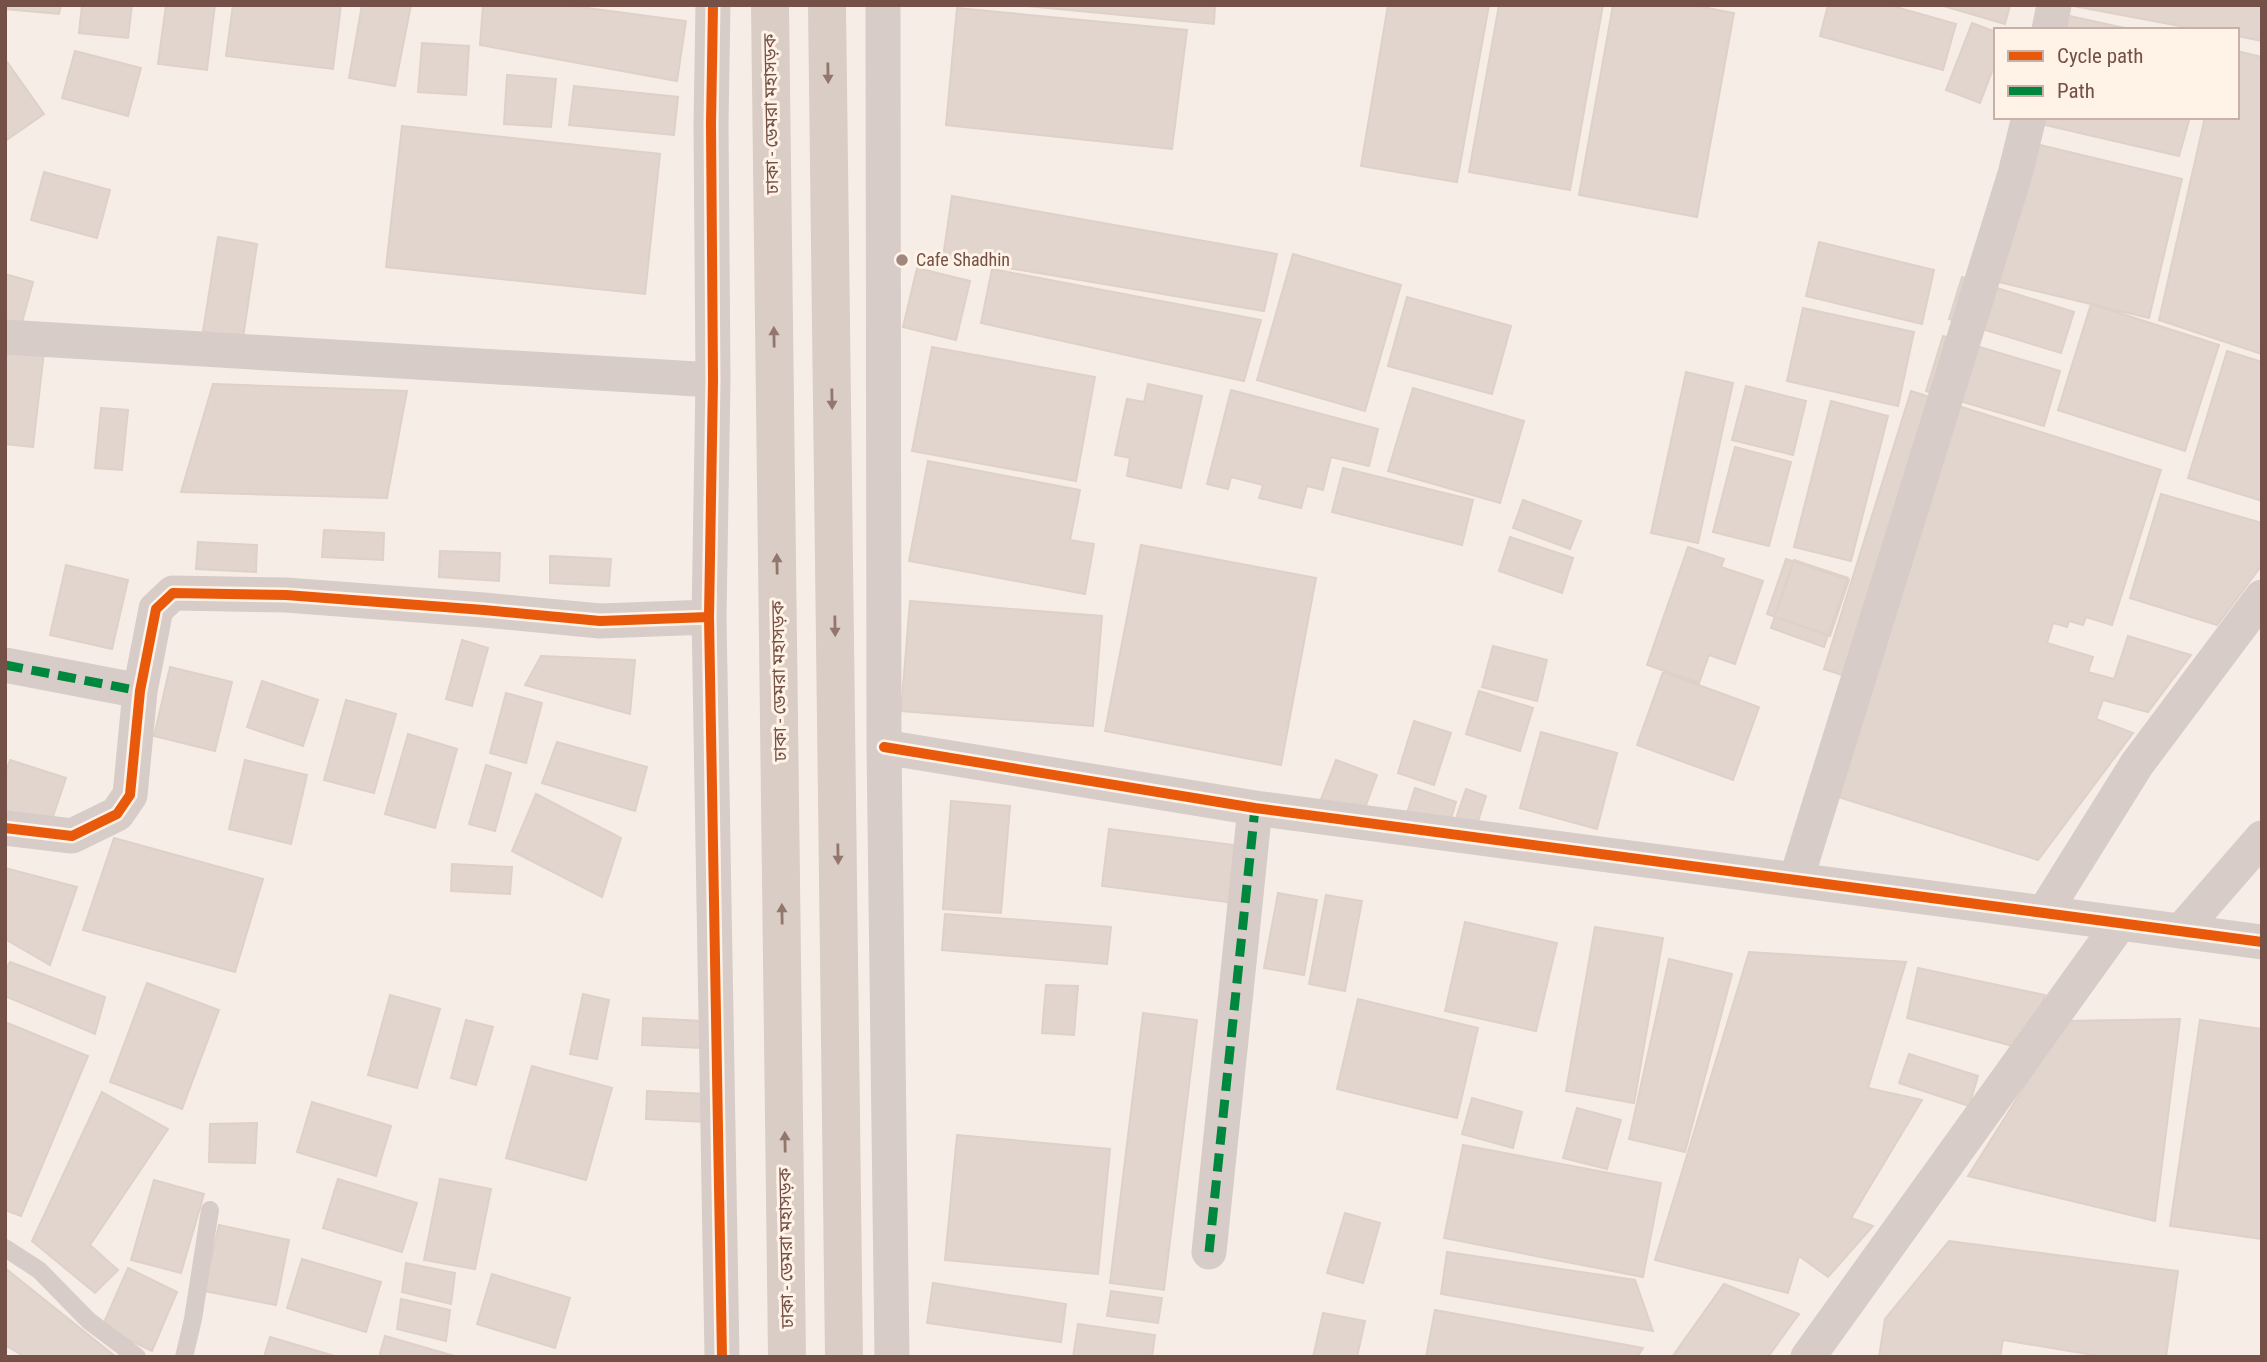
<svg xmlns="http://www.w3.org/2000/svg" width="2267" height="1362" font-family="'Roboto Condensed','Noto Sans Bengali',sans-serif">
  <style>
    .building { fill: #e2d5ce; stroke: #dfd0c8; stroke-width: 2 }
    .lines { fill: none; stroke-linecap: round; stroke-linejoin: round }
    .service { stroke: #d7ccc8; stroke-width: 18 }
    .minor { stroke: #d7ccc8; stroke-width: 35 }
    .primary { stroke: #dacdc5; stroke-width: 38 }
    .quiet { stroke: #00873e; stroke-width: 9; stroke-dasharray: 18 9; stroke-linecap: butt }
    .cycleway-casing { stroke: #fff2e6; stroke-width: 15 }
    .cycleway { stroke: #e8590c; stroke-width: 10 }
    .oneway { fill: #93766c }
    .poi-dot { fill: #a2877e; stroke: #fff2e6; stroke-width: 2.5 }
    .labels { text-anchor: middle; stroke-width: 6; stroke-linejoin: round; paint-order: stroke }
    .street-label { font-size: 18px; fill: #745046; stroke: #fff2e6 }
    .poi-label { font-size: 18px; fill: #745046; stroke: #fff2e6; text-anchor: start }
  </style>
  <rect width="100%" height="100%" fill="#f6eee6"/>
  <path class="building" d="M5 5H61L59 14 5 9Z
    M82 5H132L128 38 79 33Z
    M166 5H215L207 70 158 64Z
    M233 5H341L333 69 226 56Z
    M362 5H411L395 86 349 78Z
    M483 5H565L686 21 677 81 480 45Z
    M1016 5H1215L1214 24Z
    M1388 5H1489L1457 182 1361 166Z
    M1499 5H1603L1570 190 1469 172Z
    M1613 5H1692L1734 13 1697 217 1579 195Z
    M1828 5H1889L1956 24 1943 70 1820 36Z
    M1940 5H2010L2005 24Z
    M2068 5H2262V41L2237 36V30H2201Z
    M957 8 1187 30 1172 149 946 125Z
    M2042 10 2134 30H2036Z
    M1972 23 1996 32V61L1980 103 1946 90Z
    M422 43 469 46 466 95 418 92Z
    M75 51 141 68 128 116 62 98Z
    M2237 51 2262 57V354L2159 320 2205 117H2237Z
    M5 59 44 114 5 141Z
    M507 75 556 79 551 127 504 124Z
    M574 86 678 97 674 135 569 125Z
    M2010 117H2190L2179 156Z
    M402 126 660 154 645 294 386 267Z
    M2011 138 2182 179 2149 318 1978 277Z
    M44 172 110 190 97 238 31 220Z
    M952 196 1277 254 1264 311 943 257Z
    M218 237 257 244 243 338 203 331Z
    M1819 242 1934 270 1922 324 1806 296Z
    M1293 254 1401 285 1365 411 1257 380Z
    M917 268 970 281 956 340 903 327Z
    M992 269 1261 320 1244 381 981 323Z
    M5 274 33 282 20 330 5 325Z
    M1962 277 2074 312 2061 353 1949 319Z
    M1407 297 1511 326 1492 394 1388 366Z
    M2091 304 2219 345 2185 451 2058 410Z
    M1803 308 1914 332 1898 406 1787 381Z
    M1943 336 2060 371 2044 426 1926 391Z
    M932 347 1095 377 1076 481 912 451Z
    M5 348 44 352 33 447 5 444Z
    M2227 351 2262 362V501L2188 478Z
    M1686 372 1733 383 1698 543 1651 533Z
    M213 384 407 391 387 498 181 492Z
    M1148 384 1202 396 1181 488 1127 476 1130 458 1115 455 1127 399 1144 402Z
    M1746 386 1806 401 1793 455 1732 440Z
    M1413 388 1524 421 1500 503 1388 471Z
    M1231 390 1378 429 1369 466 1331 457 1323 490 1307 486 1301 508 1259 498 1263 485 1231 477 1228 489 1207 484Z
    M1911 391 2161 470 2112 625 2086 617 2083 625 2069 621 2067 627 2053 623 2047 643 2093 657 2088 672 2114 679 2128 636 2191 655 2148 712 2103 700 2096 719 2133 733 2038 860 1810 788 1845 676 1824 669Z
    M1831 401 1888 416 1851 561 1794 547Z
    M101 408 128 410 122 470 95 468Z
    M1735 447 1791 462 1769 546 1713 532Z
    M928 461 1080 490 1070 540 1094 544 1085 594 909 561Z
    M1343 468 1473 500 1462 545 1332 512Z
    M2161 494 2262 523V565L2217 625 2130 598Z
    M1523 500 1581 521 1570 549 1513 528Z
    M324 530 384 533 383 560 322 557Z
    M1510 537 1573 558 1562 593 1499 571Z
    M198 542 257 545 256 572 196 569Z
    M1141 545 1316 578 1281 765 1105 731Z
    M1688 547 1724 559 1721 567 1763 581 1735 664 1709 655 1699 683 1647 665Z
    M440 551 500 553 499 581 439 577Z
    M550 556 611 559 609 586 550 583Z
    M1786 559 1849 580 1830 636 1767 614Z
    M1794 560 1848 578 1824 647 1771 628Z
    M66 565 128 580 112 649 50 635Z
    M910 601 1102 616 1093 726 901 711Z
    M462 640 488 648 472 706 446 699Z
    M1493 646 1547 660 1537 701 1482 687Z
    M541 656 635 660 630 714 525 685Z
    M170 667 232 682 215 751 154 736Z
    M1663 672 1759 707 1733 780 1637 745Z
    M262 681 318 700 303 746 247 727Z
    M1479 691 1533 708 1520 751 1466 734Z
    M506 693 542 703 526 763 490 753Z
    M346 700 396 714 374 793 324 780Z
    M1414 721 1451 733 1434 785 1398 773Z
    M1541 732 1617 753 1597 829 1520 808Z
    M408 734 457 749 435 828 385 814Z
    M557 742 647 767 635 811 542 783Z
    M10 760 66 778 50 825 5 810V774Z
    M245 760 307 775 291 844 229 829Z
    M1336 760 1377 775 1354 838 1312 823Z
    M486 765 511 773 495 831 469 824Z
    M1415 788 1456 802 1447 832 1405 819Z
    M1466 789 1486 796 1468 853 1447 845Z
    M536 794 621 838 602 897 512 851Z
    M951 801 1010 806 1001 913 943 909Z
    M1109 829 1242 846 1234 903 1102 886Z
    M114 838 263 879 235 972 83 930Z
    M452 864 512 867 510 894 451 891Z
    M5 868 77 887 50 965 5 939Z
    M1278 893 1317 900 1304 975 1264 968Z
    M1326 895 1362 901 1345 991 1309 984Z
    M945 914 1111 927 1107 964 942 950Z
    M1465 922 1557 943 1536 1031 1445 1011Z
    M1595 927 1663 938 1634 1103 1566 1091Z
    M1749 952 1906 962 1868 1088 1922 1100 1851 1218 1873 1226 1828 1277 1799 1256 1788 1293 1655 1260Z
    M1669 959 1732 974 1685 1152 1629 1139Z
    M10 962 105 997 95 1034 5 996V971Z
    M1918 968 2045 995 2024 1049 1907 1018Z
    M147 983 219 1010 182 1109 110 1082Z
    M1046 985 1078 986 1074 1035 1042 1033Z
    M583 994 609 1000 597 1059 570 1054Z
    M390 995 440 1009 417 1088 368 1075Z
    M1358 999 1478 1028 1457 1118 1337 1089Z
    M1143 1013 1197 1020 1164 1290 1110 1283Z
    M643 1018 704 1021 702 1048 642 1045Z
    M2180 1019 2155 1221 1968 1176 2066 1021Z
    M466 1020 493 1027 476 1085 451 1078Z
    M2200 1020 2262 1029V1239L2170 1226Z
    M5 1022 88 1056 21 1216 5 1210Z
    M1909 1054 1978 1076 1969 1106 1899 1083Z
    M532 1066 612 1088 586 1180 506 1158Z
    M647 1091 707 1094 706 1122 646 1119Z
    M102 1092 168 1129 90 1245 118 1270 95 1293 32 1241Z
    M1472 1098 1522 1112 1513 1148 1462 1134Z
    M312 1102 391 1126 376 1176 297 1152Z
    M1577 1108 1621 1120 1607 1169 1563 1158Z
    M257 1123 255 1163 209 1162 210 1124Z
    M957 1135 1110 1149 1098 1274 945 1260Z
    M1463 1145 1661 1183 1643 1277 1444 1238Z
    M338 1179 417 1203 402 1252 323 1228Z
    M440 1179 491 1189 475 1269 424 1260Z
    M154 1180 204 1194 181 1273 131 1260Z
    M1345 1213 1380 1223 1363 1283 1327 1273Z
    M219 1225 289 1240 276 1305 204 1291Z
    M1949 1241 2178 1271 2166 1357H2105L2003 1340 2000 1357H1879L1885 1319Z
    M1447 1252 1635 1280 1653 1331 1441 1294Z
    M302 1259 381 1282 366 1332 287 1308Z
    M406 1263 455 1273 451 1304 402 1292Z
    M5 1268 116 1357H25L5 1345Z
    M128 1268 177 1292 152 1351 102 1327Z
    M492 1274 570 1298 555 1348 477 1324Z
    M933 1283 1066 1304 1061 1342 927 1323Z
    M1724 1284 1799 1314 1768 1357H1672Z
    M1111 1291 1162 1298 1158 1323 1107 1316Z
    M401 1299 450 1310 446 1341 397 1329Z
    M1435 1310 1643 1348 1637 1357H1426Z
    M1323 1313 1365 1321 1357 1357H1313Z
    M1078 1324 1155 1335 1152 1357H1073Z
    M385 1336 458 1357H379Z
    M270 1337 338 1357H264Z"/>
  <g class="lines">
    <path class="service" d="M5 1248 39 1270 89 1321 137 1357
      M184 1357 193 1319 210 1210"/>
    <path class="minor" d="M713 5 711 124 713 380 709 617 722 1357
      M883 5 884 747 892 1357
      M2049 30 2054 5
      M5 337 713 380
      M5 665 140 691
      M884 747 1255 808 2262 942
      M5 828 72 836 117 814 130 795 140 691 156 609 173 593 286 595 484 610 600 621 709 617
      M1796 880 2015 174 2029 117
      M2044 913 2137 764 2262 597
      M2181 931 2262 838
      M1209 1252 1255 808
      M1808 1357 2120 923"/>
    <path class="primary" d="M770 5 787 1357
      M827 5 844 1357"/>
    <path class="quiet" d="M5 665 140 691
      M1209 1252 1255 808"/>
    <defs>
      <path id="cycleway" d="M713 5 711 124 713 380 709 617 722 1357
        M884 747 1255 808 2262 942
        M5 828 72 836 117 814 130 795 140 691 156 609 173 593 286 595 484 610 600 621 709 617"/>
    </defs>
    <use href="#cycleway" class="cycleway-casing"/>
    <use href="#cycleway" class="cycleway"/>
  </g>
  <defs><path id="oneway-solid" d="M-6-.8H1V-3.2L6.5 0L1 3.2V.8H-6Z" transform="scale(1.75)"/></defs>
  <g class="oneway">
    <use href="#oneway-solid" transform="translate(828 73) rotate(89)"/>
    <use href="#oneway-solid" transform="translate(774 337) rotate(-91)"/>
    <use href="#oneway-solid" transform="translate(832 399) rotate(89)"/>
    <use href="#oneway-solid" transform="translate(777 564) rotate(-91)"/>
    <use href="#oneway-solid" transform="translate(835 626) rotate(89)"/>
    <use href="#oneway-solid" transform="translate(838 854) rotate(89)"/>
    <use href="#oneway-solid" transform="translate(782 914) rotate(-91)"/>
    <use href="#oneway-solid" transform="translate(785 1142) rotate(-91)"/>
  </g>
  <circle class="poi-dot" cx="902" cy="260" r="7"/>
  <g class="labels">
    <g class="street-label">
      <text transform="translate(771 114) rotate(-91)" y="6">ঢাকা - ডেমরা মহাসড়ক</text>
      <text transform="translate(779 681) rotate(-91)" y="6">ঢাকা - ডেমরা মহাসড়ক</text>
      <text transform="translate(786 1248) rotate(-91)" y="6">ঢাকা - ডেমরা মহাসড়ক</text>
    </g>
    <g class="poi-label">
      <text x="916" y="266">Cafe Shadhin</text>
    </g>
  </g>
  <rect width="2267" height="1362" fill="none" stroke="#745046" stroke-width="14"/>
  <rect x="1994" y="28" width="245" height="91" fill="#fff2e6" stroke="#c7b1a6" stroke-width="2"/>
  <rect x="2008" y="51" width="35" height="10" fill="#e8590c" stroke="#c7b1a6" stroke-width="2"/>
  <text x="2057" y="63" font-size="21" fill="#745046">Cycle path</text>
  <rect x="2008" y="86" width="35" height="10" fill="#00873e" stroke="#c7b1a6" stroke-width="2"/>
  <text x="2057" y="98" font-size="21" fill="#745046">Path</text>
</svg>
